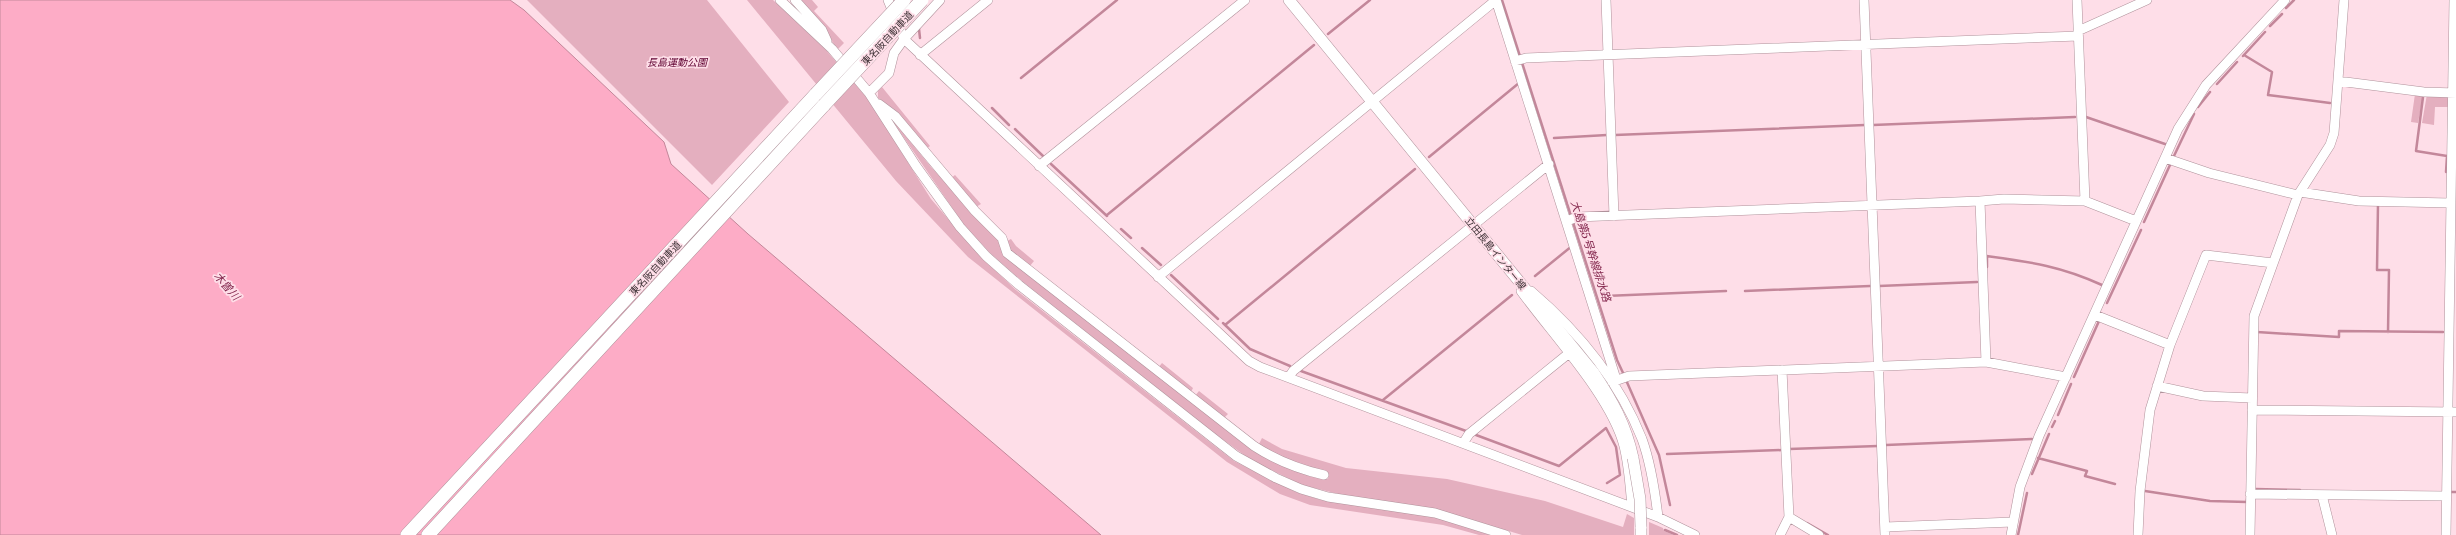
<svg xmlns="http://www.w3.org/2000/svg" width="2456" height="535" font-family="'Libre Baskerville','Noto Sans JP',serif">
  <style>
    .green { fill: #e4afbf }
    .water { fill: #fdacc6; stroke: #c3879a }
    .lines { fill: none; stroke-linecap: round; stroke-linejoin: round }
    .stream { stroke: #c3879a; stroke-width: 2.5 }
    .minor-casing { stroke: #b0929b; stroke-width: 10 }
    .major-casing { stroke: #b0929b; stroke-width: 12 }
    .highway-casing { stroke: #b0929b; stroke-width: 14 }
    .minor { stroke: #fff; stroke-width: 9 }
    .major { stroke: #fff; stroke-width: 11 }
    .highway { stroke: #fff; stroke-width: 13 }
    .major-bridge-casing { stroke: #b0929b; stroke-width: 12; stroke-linecap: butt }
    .highway-bridge-casing { stroke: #b0929b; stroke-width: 14; stroke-linecap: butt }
    .major-bridge { stroke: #fff; stroke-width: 11 }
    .highway-bridge { stroke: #fff; stroke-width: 13 }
    .labels { text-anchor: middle; stroke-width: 3.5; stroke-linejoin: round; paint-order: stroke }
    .street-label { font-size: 10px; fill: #3d3135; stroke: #fedee8 }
    .park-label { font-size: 10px; font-style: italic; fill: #5e0030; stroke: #fedee8 }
    .water-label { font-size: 11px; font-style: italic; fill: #85294f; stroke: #fedee8 }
  </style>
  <rect width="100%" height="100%" fill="#fedee8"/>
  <path class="green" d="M527 0H707L789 102 712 185Z
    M747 0H773L825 49 868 99 931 199 980 256 1016 290 1234 461 1296 492 1321 500 1434 517 1490 535H1479L1443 525 1310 505 1280 494 1227 462 968 257 896 181Z
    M800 0H812L818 7 814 11 844 43 838 49Z
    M882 87 930 146 925 150 889 106 878 98V91Z
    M2415 94 2423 95 2418 123 2411 122Z
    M2427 94 2448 97V107H2435L2434 125 2422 123Z
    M889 116 931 167 998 239 1005 256 1253 451 1309 476 1328 479 1329 474 1299 467 1258 446 1262 438 1282 449 1346 468 1447 479 1545 501 1623 527 1627 514 1634 518V535H1522L1436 509 1355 498 1302 485 1251 460 1214 433 1022 281 990 253 964 225Z
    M955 175 981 204 976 207 950 179Z
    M1011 239 1016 246 1034 261 1029 267 1009 252 1005 242Z
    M1162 363 1193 388 1191 392 1158 368Z
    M1199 391 1228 414 1224 418 1195 396Z
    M1649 522 1663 528 1664 531 1674 535H1649Z"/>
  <path class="water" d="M0 0H510L524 10 664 142 671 164 748 234 1101 535H0Z"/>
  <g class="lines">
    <path class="stream" d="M1502 0 1617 360 1624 375
      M2286 8 2294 0
      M2270 26 2282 14
      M919 29 920 38
      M1328 34 1370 0
      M2244 55 2272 72 2268 95 2330 103
      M2243 56 2265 32
      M1021 78 1117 0
      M2217 84 2237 62
      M2423 97 2416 151 2447 156 2446 172
      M2198 107 2210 92
      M992 108 1009 125
      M2086 117 2165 144
      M1873 125 2075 117
      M1015 129 1043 156
      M1615 135 1865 125
      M1554 138 1607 135
      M1429 157 1519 83
      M2173 158 2194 114
      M1051 164 1107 216
      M2378 204 2377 270H2389L2388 332
      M1107 215 1314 45
      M2144 222 2170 165
      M1121 229 1131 238
      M1142 248 1161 265
      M1987 267V256C2030 262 2061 266 2102 285
      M1171 275 1218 319
      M1535 276 1572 246
      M1879 286 1977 282
      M1745 291 1870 286
      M1605 296 1726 291
      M2107 303 2141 230
      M1223 323 1250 349 1290 366
      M1225 325 1415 169
      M2257 332 2339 337V331L2443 332
      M1301 371 1466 431
      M2074 377 2099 321
      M1626 380 1659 455 1670 505
      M1383 400 1512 295
      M2058 415 2071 384
      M2052 427 2055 421
      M1476 435 1559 466 1606 428 1616 447 1620 475 1607 483
      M1886 445 2032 439
      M1789 449 1878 446
      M1667 454 1782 450
      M2038 458 2087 471 2085 476 2115 484
      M2032 474 2049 434
      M2255 489 2300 490
      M2145 491 2210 501 2247 502V499
      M2450 492H2456
      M1807 523 1828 535
      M1665 530 1677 535
      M2018 535 2027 493"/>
    <defs>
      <path id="minor" d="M780 0 832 49 869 93 916 166 960 227 986 256 1019 285 1236 456 1276 478 1301 489 1328 497 1435 513 1506 535
        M795 0 822 30 827 41
        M888 0 904 39 1249 361 1260 367 1658 517 1695 535
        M1496 0 1616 379
        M1606 0 1614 216
        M1864 0 1885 535
        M2077 0 2085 201
        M2078 31 2147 0
        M920 55 988 0
        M1515 61 1526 58 2078 36
        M2338 81 2424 92 2456 93
        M869 93 889 73 894 53 904 39 940 0
        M879 104 895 116 975 211 1002 238 1007 253 1254 446C1277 461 1298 469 1324 475
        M2165 158 2209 173 2298 195
        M1039 166 1245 0
        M2300 192 2359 201 2450 203
        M1980 201 2004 199 2085 201 2136 221
        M1567 221 1577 217 1980 201 1986 362
        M1158 277 1496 0
        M1521 291C1552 334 1611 396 1624 446 1629 466 1630 486 1632 507
        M1531 291C1578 331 1619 381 1642 439 1651 464 1655 491 1658 517
        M2095 315 2170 345
        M1289 377 1293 371 1549 164
        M1612 382 1629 376 1986 362 2066 377
        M2157 386 2203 396 2252 398
        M2252 410 2456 412
        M1464 442 1469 434 1568 354
        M2250 494 2446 496
        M2322 495 2332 535
        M1789 517 1819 535
        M1885 527 2013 522
        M1780 535 1789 517 1782 370
        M2011 535 2020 487 2039 436 2178 129 2206 85 2285 0
        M2138 535 2140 491 2150 410 2170 345 2206 255 2273 263
        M2250 535 2254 316 2298 195 2330 145 2334 133 2344 0
        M2446 535 2454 0"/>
      <path id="major" d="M1289 0 1594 373C1612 400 1626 425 1633 458
        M1641 535V527"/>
      <path id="highway" d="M407 535 816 94
        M428 535 824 105"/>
    </defs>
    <use href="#minor" class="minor-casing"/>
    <use href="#major" class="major-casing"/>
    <use href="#highway" class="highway-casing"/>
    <use href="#minor" class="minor"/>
    <use href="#major" class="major"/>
    <use href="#highway" class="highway"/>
    <defs>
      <path id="major-bridge" d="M1633 458 1640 499 1641 527"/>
      <path id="highway-bridge" d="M816 94 904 0
        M824 105 922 0"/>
    </defs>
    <use href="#major-bridge" class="major-bridge-casing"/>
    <use href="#highway-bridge" class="highway-bridge-casing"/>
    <use href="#major-bridge" class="major-bridge"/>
    <use href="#highway-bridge" class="highway-bridge"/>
  </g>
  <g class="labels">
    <g class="street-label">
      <text transform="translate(887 38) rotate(-47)" y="4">東名阪自動車道</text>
      <text transform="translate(1496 253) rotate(51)" y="4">立田長島インター線</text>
      <text transform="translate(655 268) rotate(-47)" y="4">東名阪自動車道</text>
    </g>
    <g class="park-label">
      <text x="677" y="66">長島運動公園</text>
    </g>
    <g class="water-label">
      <text transform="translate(1591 251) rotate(72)" y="4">大島第5号幹線排水路</text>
      <text transform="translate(227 286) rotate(49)" y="4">木曽川</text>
    </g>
  </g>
</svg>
